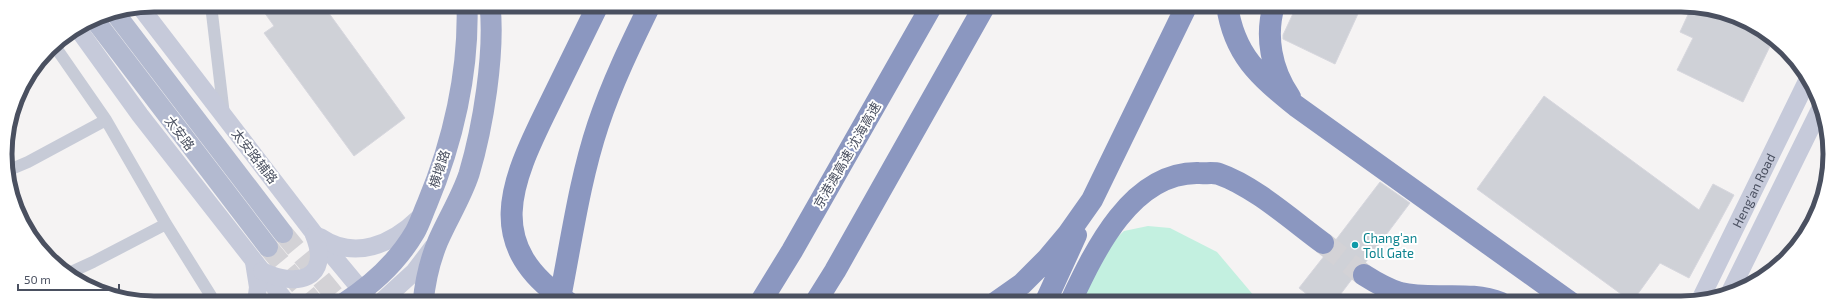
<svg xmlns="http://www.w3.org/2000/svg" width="1835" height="308" font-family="'Exo 2','Noto Sans SC',sans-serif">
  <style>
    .green { fill: #c3f0e0 }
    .building { fill: #cfd1d7; stroke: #d7d7de }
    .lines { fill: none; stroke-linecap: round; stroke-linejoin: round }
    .primary-tunnel { stroke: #d3d2d6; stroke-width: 20; stroke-dasharray: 20 10; stroke-linecap: butt }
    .motorway-tunnel { stroke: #d3d2d6; stroke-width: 22; stroke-dasharray: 22 11; stroke-linecap: butt }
    .minor { stroke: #c7cbd7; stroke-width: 12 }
    .secondary { stroke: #c6cada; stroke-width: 18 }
    .primary { stroke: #b3bad0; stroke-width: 20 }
    .trunk { stroke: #9fa8c8; stroke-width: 21 }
    .motorway { stroke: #8b97c0; stroke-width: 22 }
    .culture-dot { fill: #0f9aa8; stroke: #fff; stroke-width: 1.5 }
    .labels { text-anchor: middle; stroke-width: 4; stroke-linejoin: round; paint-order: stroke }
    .street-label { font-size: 13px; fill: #4a5060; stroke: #fff }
    .culture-label { font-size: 13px; fill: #0d838f; stroke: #fff; text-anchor: start }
    .rim { fill: none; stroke: #4a5060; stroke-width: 5 }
  </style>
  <rect width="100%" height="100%" fill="#f5f3f3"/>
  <path class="green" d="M1148 226 1170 228 1217 252 1260 303H1078L1106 248 1124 231Z"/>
  <path class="building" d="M259 5H323L405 118 354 156 264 33 274 26Z
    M1297 5H1362L1335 64 1283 39V35Z
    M1692 6 1747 20 1773 40 1743 102 1677 70 1693 38 1680 32Z
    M1544 96 1699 210 1713 184 1734 195 1689 278 1660 263 1632 302 1477 189Z
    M1380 182 1410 203 1365 263 1359 264 1354 268 1352 274V279L1334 303H1318L1299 288 1325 255 1333 250 1335 241Z"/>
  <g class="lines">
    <path class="primary-tunnel" d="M283 233 341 303
      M268 247 314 303"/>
    <path class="motorway-tunnel" d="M1323 243 1364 275"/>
    <path class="minor" d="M211 5 224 115
      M54 45 106 120 166 224 211 296 214 303
      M9 170 28 162 106 120
      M69 273 93 262 166 224"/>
    <g class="secondary">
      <path d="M141 8 313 232 372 303"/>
      <path d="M78 29 140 115 287 303"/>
      <path d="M320 237C355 261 392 244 419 218"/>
      <path d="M254 262 258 287 256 303"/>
      <path d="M262 271C296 288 332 280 314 235"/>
      <path d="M1730 292 1822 105"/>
      <path id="s1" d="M1700 300 1807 81"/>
      <path d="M380 303 414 272 433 247"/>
    </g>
    <path class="primary" d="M115 13 283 233
      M94 19 268 247"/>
    <path class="trunk" d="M344 303C372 285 398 261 415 232 420 223 423 213 427 204 453 142 469 72 467 5
      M423 303C425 282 430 260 438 241 448 218 461 198 469 174 483 127 495 54 490 5"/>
    <path class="motorway" d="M1227 5C1234 55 1259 76 1296 106L1571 303
      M1274 5C1265 36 1271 70 1290 97
      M1364 275C1375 282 1387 289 1400 293 1433 301 1469 290 1501 303
      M559 303C571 244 579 182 598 125 612 83 631 44 650 5
      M569 303C482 246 510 184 548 107 565 73 581 39 598 5
      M760 303 792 251 932 5
      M815 303 835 271 985 5
      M995 303 1022 284 1047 259 1068 234 1092 200 1187 5
      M1045 303 1076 235
      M1070 303C1094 252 1131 172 1198 173 1204 174 1213 172 1219 174 1254 186 1293 221 1323 243"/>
  </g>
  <circle class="culture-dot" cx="1355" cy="245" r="4"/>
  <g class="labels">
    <g class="street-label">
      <text transform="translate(180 133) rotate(53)" y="5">太安路</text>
      <text transform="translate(847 155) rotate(-60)" y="5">京港澳高速 沈海高速</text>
      <text transform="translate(255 156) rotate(52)" y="5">太安路辅路</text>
      <text transform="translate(439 169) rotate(-72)" y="5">横增路</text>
      <text dy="5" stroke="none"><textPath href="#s1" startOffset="122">Heng'an Road</textPath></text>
    </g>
    <g class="culture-label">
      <text x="1363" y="243">Chang'an<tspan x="1363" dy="15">Toll Gate</tspan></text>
    </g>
  </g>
  <path d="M0 0H1835V308H0ZM154 12H1681A142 142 0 0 1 1823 154V154A142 142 0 0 1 1681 296H154A142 142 0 0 1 12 154V154A142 142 0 0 1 154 12Z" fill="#fff" fill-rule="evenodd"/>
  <path class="rim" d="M154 12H1681A142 142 0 0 1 1823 154V154A142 142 0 0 1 1681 296H154A142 142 0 0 1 12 154V154A142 142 0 0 1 154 12Z"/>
  <path d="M18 284v6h101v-6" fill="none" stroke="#4a5060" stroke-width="2"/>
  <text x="24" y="284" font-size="12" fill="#4a5060" stroke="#ffffff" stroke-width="3" paint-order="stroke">50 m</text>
</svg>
